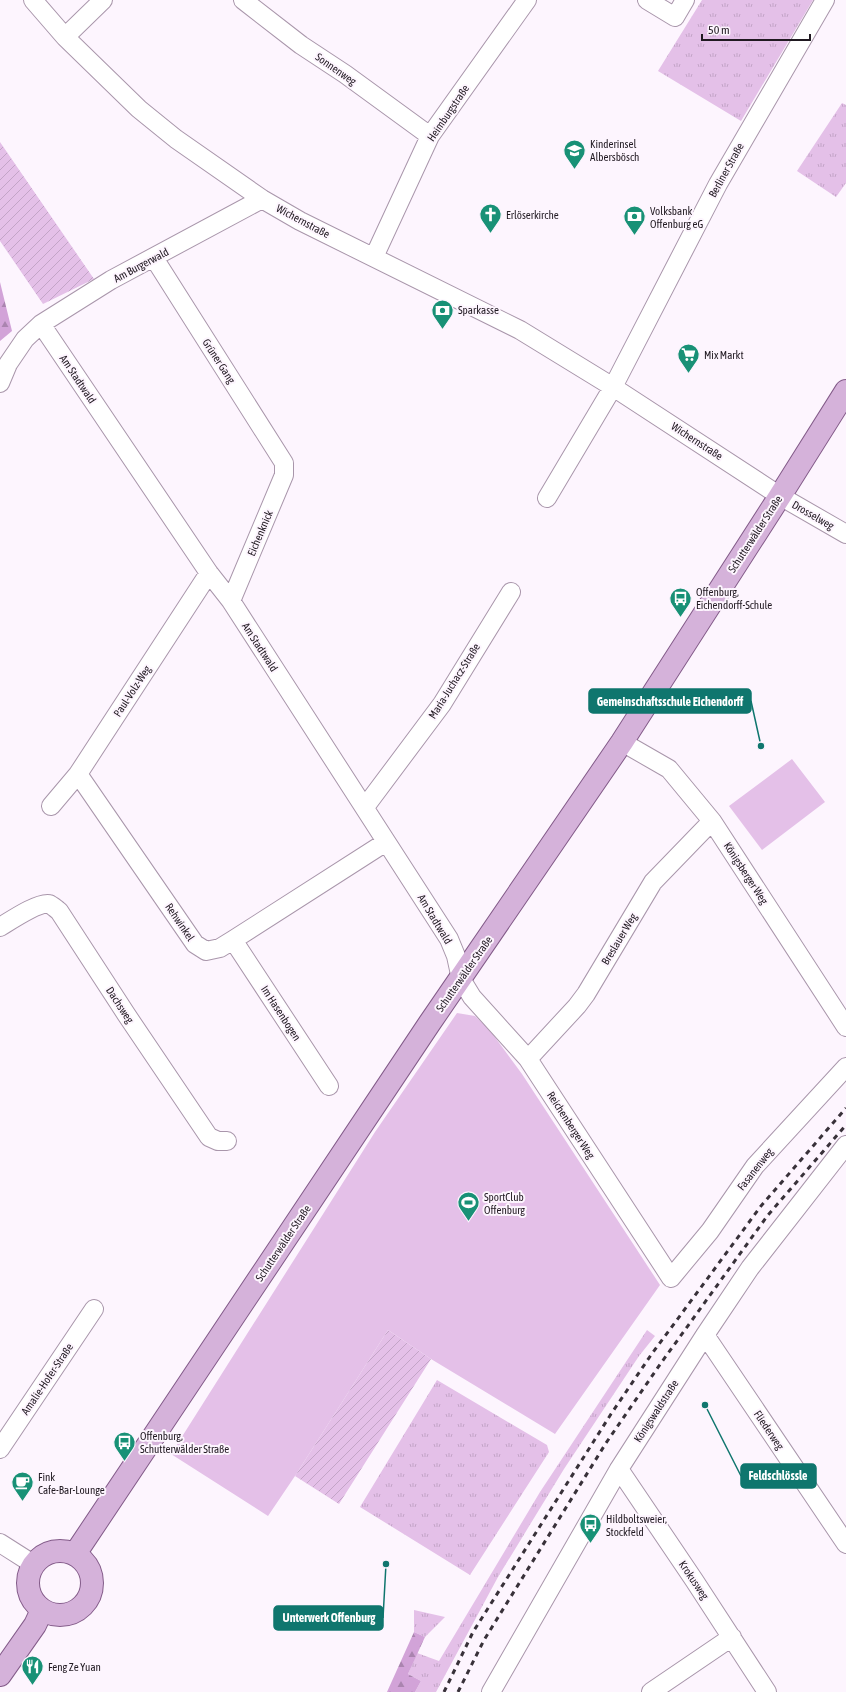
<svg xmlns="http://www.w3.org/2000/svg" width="846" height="1692" font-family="'Asap Condensed',sans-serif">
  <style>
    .grass { fill: url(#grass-tufts) }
    .forest { fill: url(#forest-firs) }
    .garden { fill: url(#garden-furrows) }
    .pitch { fill: #e4c0e8 }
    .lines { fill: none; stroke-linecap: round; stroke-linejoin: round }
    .minor-casing { stroke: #a996ab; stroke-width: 20 }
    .major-casing { stroke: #835b89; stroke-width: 24 }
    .minor { stroke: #fff; stroke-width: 18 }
    .major { stroke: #d5b2da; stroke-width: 22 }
    .rail { stroke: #383139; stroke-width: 3; stroke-dasharray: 5 5; stroke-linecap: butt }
    .labels { text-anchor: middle; stroke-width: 4; stroke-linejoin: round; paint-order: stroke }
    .street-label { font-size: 11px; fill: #201921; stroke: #fdf5fe }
    .poi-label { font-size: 11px; fill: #201921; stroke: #fdf5fe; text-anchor: start }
    .leader { fill: none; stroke: #0f766e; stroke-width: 1.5 }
    .callout-dot { fill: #0f766e; stroke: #fdf5fe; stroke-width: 1.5 }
    .callout { fill: #0f766e; stroke: #0f766e; stroke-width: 1.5 }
    .callout-label { font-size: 12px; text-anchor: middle; font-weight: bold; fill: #fff }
  </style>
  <defs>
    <pattern id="grass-tufts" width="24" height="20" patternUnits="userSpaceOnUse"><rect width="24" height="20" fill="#e4c0e8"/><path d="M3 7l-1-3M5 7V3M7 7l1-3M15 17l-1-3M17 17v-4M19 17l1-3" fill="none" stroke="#c3a4c7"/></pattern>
    <pattern id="forest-firs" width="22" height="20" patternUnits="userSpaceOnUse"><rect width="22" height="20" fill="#d2a3d8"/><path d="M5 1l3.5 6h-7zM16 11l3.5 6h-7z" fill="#aa84af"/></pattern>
    <pattern id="garden-furrows" width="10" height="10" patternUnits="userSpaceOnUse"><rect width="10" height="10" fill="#e4c0e8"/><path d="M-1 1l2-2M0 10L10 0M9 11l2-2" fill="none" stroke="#c3a4c7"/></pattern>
  </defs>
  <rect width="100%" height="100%" fill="#fdf5fe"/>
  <path class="grass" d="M702 0H813L741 121 658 71Z
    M842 103 846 105V183L836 197 797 171Z
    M647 1330 655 1336 639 1356 564 1469 498 1577 436 1692H415L421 1681 408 1674 417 1653 439 1661 540 1492Z
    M437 1380 547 1445 549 1452 470 1575 360 1507Z
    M414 1610 445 1617 425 1637 414 1632Z"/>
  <path class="forest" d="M0 282 12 331 0 341Z
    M414 1632 425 1637 408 1674 421 1681 415 1692H387Z"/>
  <path class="garden" d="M0 142 94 279 43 304 0 241Z
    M388 1330 431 1359 339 1504 295 1476Z"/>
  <path class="pitch" d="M792 759 825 802 762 850 729 806Z
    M457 1013 475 1016 489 1029 522 1074 660 1285 555 1434 431 1359 388 1330 295 1476 268 1516 171 1454 375 1132Z"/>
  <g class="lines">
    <defs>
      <path id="minor" d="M33 0 65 37 139 109 176 139 262 199 300 221 520 330 613 387 780 496 846 534
        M243 0 301 45 345 74 430 136
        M647 0 675 17 685 0
        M65 37 103 0
        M374 257 430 136 527 0
        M154 258 284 463V475L231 601
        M41 324 209 573 231 601 449 939 456 956 461 979 472 997 528 1059 671 1278 710 1231 755 1166 846 1067
        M0 383 8 364 25 339 41 324 111 280 262 199
        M547 498 613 387 718 184 825 0
        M622 742 669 769 712 821 846 1027
        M78 774 195 944 206 951 220 948 233 940 386 842
        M51 806 78 774 209 573
        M365 807 442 704 511 592
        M0 927C10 921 38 902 49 904 52 905 56 909 59 911L126 1014 209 1137 218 1141H227
        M233 940 329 1086
        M528 1059 577 1006 586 994 653 882 712 821
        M705 1335 846 1544
        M0 1449 94 1309
        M619 1469 694 1580 767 1692
        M0 1543 33 1564
        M491 1692 619 1469 705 1335 750 1268 846 1145
        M651 1692 732 1637"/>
      <path id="major" d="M28 1583a32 32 0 1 1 64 0a32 32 0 1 1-64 0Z
        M75 1554 429 1024 622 742 780 496 846 391
        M0 1675 35 1625 42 1610"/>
    </defs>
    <use href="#minor" class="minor-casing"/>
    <use href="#major" class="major-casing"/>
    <use href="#minor" class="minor"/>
    <use href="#major" class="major"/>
    <path class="rail" d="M444 1692 473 1632 611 1414 651 1355 761 1206 846 1108
      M458 1692 484 1640 606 1443 661 1363 768 1215 846 1125"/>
  </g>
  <defs>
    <symbol id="school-pin" viewBox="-11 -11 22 30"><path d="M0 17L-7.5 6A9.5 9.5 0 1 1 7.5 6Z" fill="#189176" stroke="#fdf5fe"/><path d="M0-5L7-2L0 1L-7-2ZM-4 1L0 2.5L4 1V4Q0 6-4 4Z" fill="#fff"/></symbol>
    <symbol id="church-pin" viewBox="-11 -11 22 30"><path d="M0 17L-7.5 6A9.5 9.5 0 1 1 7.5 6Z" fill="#189176" stroke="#fdf5fe"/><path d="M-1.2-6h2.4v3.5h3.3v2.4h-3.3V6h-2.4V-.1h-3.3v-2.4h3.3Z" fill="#fff"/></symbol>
    <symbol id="bank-pin" viewBox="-11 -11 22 30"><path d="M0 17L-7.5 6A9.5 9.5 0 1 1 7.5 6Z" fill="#189176" stroke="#fdf5fe"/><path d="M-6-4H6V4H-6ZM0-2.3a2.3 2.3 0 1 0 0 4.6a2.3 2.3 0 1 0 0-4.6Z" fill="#fff"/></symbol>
    <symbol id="supermarket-pin" viewBox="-11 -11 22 30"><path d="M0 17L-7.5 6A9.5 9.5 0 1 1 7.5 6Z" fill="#189176" stroke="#fdf5fe"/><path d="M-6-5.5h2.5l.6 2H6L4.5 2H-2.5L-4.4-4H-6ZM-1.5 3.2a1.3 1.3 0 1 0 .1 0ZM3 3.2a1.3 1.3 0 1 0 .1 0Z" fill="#fff"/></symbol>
    <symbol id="bus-pin" viewBox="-11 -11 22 30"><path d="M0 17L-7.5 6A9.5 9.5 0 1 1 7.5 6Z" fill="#189176" stroke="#fdf5fe"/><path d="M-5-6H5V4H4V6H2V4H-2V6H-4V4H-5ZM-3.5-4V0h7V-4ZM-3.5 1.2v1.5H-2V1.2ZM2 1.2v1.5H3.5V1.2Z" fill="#fff"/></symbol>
    <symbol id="stadium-pin" viewBox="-11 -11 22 30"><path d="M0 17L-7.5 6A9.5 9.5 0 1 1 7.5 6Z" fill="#189176" stroke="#fdf5fe"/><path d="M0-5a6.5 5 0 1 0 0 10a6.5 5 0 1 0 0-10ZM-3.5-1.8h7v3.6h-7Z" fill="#fff"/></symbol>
    <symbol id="cafe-pin" viewBox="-11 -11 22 30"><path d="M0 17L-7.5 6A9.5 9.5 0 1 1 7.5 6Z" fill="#189176" stroke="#fdf5fe"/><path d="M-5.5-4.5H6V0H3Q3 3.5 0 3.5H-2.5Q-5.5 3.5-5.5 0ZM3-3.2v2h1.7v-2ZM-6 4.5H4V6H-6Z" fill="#fff"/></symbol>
    <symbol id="restaurant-pin" viewBox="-11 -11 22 30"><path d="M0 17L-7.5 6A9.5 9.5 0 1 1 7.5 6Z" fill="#189176" stroke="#fdf5fe"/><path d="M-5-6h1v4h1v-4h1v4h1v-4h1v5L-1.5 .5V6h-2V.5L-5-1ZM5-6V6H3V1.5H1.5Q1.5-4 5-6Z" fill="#fff"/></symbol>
  </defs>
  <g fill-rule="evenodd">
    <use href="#school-pin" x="562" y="138" width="25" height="34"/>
    <use href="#church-pin" x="478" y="202" width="25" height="34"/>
    <use href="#bank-pin" x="622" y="204" width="25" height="34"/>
    <use href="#bank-pin" x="430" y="298" width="25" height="34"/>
    <use href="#supermarket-pin" x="676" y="342" width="25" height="34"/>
    <use href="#bus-pin" x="668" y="586" width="25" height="34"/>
    <use href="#stadium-pin" x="456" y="1190" width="25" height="34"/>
    <use href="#bus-pin" x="112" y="1430" width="25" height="34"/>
    <use href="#cafe-pin" x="10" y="1470" width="25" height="34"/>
    <use href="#bus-pin" x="578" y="1512" width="25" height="34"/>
    <use href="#restaurant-pin" x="20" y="1654" width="25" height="34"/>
  </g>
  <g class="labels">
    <g class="street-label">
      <text transform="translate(336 69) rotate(35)" y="4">Sonnenweg</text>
      <text transform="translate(448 113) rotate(-56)" y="4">Heimburgstraße</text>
      <text transform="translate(726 170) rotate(-61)" y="4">Berliner Straße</text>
      <text transform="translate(303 221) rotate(28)" y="4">Wichernstraße</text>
      <text transform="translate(141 265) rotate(-28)" y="4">Am Burgerwald</text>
      <text transform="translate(219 361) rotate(57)" y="4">Grüner Gang</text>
      <text transform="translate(78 379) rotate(56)" y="4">Am Stadtwald</text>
      <text transform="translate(697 441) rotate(33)" y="4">Wichernstraße</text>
      <text transform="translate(813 515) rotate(30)" y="4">Drosselweg</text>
      <text transform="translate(260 533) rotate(-67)" y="4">Eichenknick</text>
      <text transform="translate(755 534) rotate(-57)" y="4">Schutterwälder Straße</text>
      <text transform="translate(260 647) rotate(57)" y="4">Am Stadtwald</text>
      <text transform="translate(454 681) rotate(-58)" y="4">Maria-Juchacz-Straße</text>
      <text transform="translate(132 691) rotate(-57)" y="4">Paul-Volz-Weg</text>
      <text transform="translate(746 873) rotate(57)" y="4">Königsberger Weg</text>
      <text transform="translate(435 919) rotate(59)" y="4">Am Stadtwald</text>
      <text transform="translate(180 922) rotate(56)" y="4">Rehwinkel</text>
      <text transform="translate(619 939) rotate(-59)" y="4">Breslauer Weg</text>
      <text transform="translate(464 974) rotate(-55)" y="4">Schutterwälder Straße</text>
      <text transform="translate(120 1005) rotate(57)" y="4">Dachsweg</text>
      <text transform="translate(281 1013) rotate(57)" y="4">Im Hasenbogen</text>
      <text transform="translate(571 1125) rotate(57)" y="4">Reichenberger Weg</text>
      <text transform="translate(755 1169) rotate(-52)" y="4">Fasanenweg</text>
      <text transform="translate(283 1243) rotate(-56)" y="4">Schutterwälder Straße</text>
      <text transform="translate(47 1379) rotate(-56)" y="4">Amalie-Hofer-Straße</text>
      <text transform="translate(656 1411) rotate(-57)" y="4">Königswaldstraße</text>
      <text transform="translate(769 1430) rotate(56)" y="4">Fliederweg</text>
      <text transform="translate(694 1580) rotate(56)" y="4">Krokusweg</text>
    </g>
    <g class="poi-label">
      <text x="590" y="148">Kinderinsel<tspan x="590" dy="13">Albersbösch</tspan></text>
      <text x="650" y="215">Volksbank<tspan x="650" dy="13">Offenburg eG</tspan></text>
      <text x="506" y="219">Erlöserkirche</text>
      <text x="458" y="314">Sparkasse</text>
      <text x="704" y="359">Mix Markt</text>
      <text x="696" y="596">Offenburg,<tspan x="696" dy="13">Eichendorff-Schule</tspan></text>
      <text x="484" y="1201">SportClub<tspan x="484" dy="13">Offenburg</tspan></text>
      <text x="140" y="1440">Offenburg,<tspan x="140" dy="13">Schutterwälder Straße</tspan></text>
      <text x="38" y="1481">Fink<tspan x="38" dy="13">Cafe-Bar-Lounge</tspan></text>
      <text x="606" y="1523">Hildboltsweier,<tspan x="606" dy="13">Stockfeld</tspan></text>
      <text x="48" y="1671">Feng Ze Yuan</text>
    </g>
  </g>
  <path class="leader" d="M761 746L751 701M705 1405L741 1476M386 1564L383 1618"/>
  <g class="callout-dot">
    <circle cx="761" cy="746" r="4"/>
    <circle cx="705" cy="1405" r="4"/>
    <circle cx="386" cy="1564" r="4"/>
  </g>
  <g class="callout">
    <rect x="589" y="689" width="162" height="24" rx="4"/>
    <rect x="741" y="1464" width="75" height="24" rx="4"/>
    <rect x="274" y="1606" width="109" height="24" rx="4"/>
  </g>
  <g class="callout-label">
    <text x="670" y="706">Gemeinschaftsschule Eichendorff</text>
    <text x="778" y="1480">Feldschlössle</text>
    <text x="329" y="1622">Unterwerk Offenburg</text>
  </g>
  <path d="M702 34v6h108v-6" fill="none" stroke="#201921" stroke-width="2"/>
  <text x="708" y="34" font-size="12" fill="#201921" stroke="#fdf5fe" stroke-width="3" paint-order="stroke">50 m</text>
</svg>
